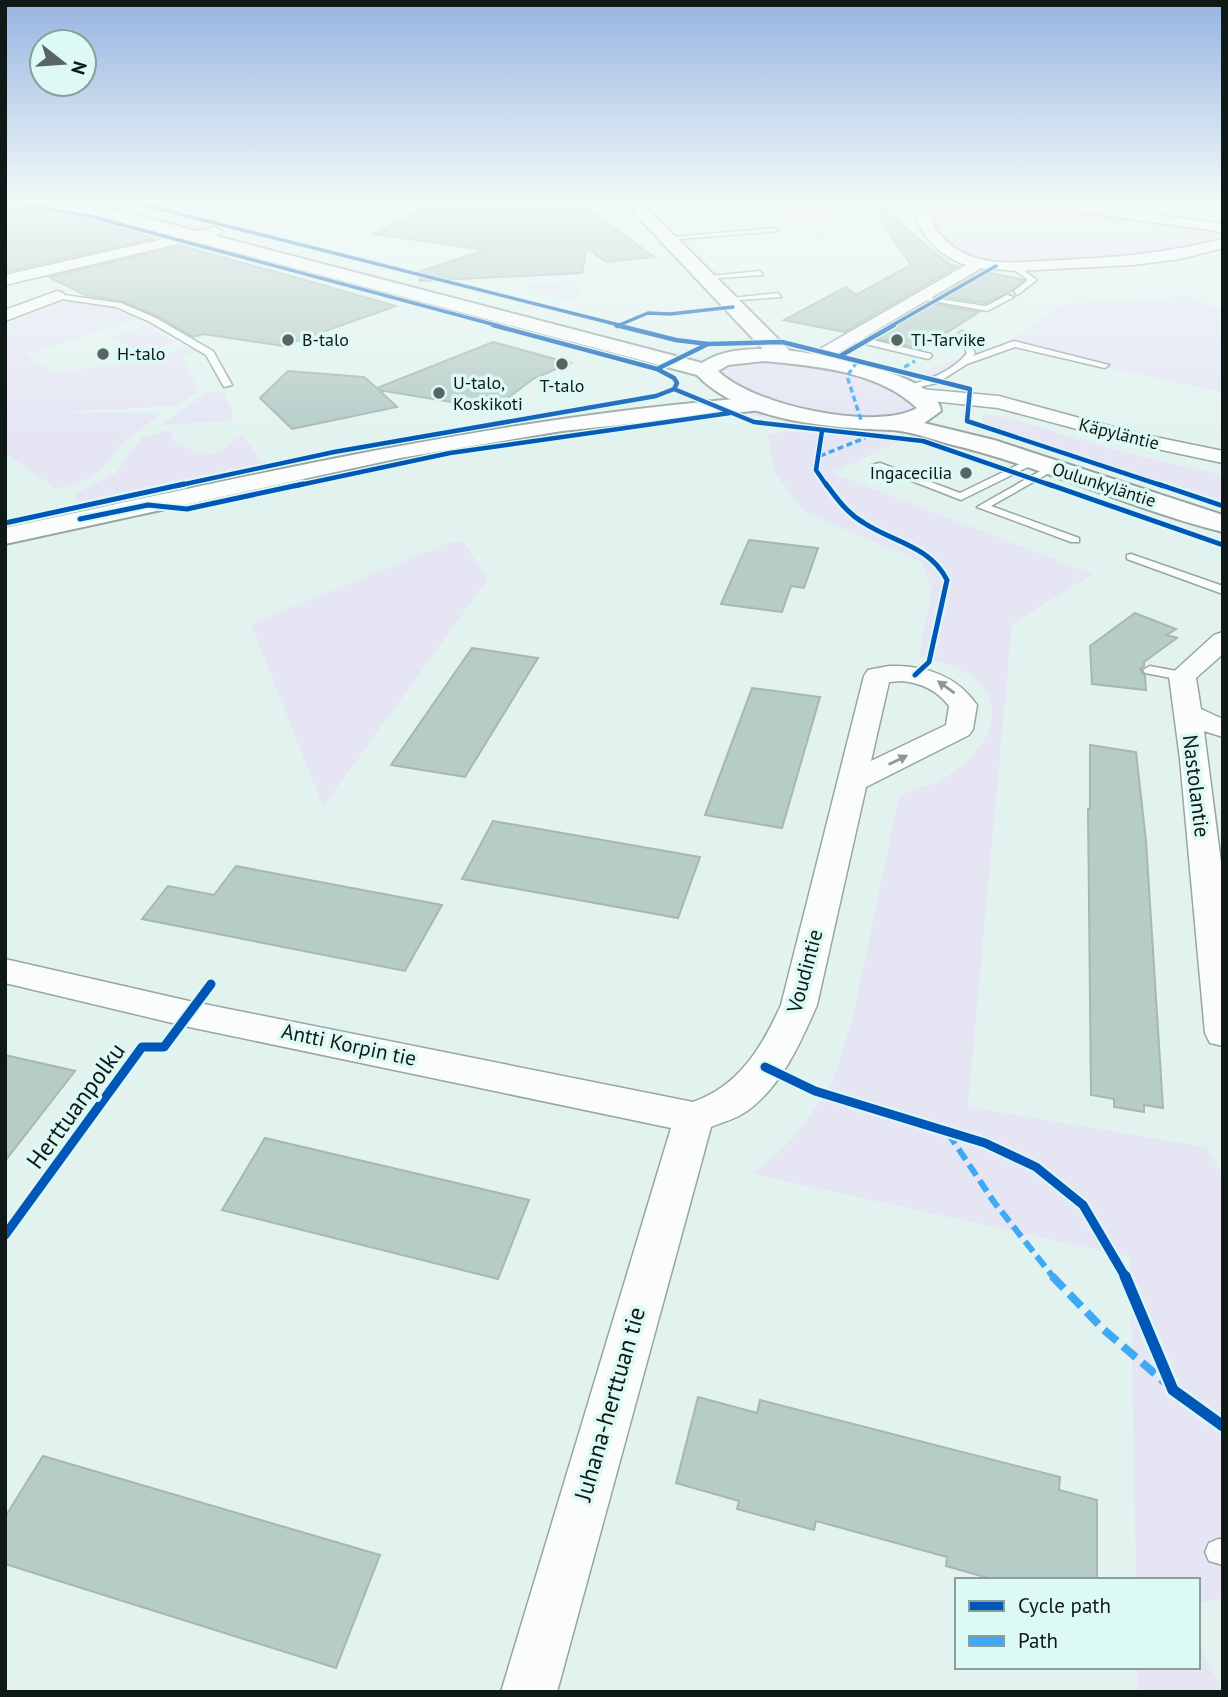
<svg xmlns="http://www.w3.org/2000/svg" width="1228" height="1697" font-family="'PT Sans',sans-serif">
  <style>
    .green { fill: #e5e5f4 }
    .building { fill: #b5ccc7; stroke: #a9b6b3; stroke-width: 2 }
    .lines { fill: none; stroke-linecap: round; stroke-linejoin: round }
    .service-casing { stroke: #98a5a2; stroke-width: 3 }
    .minor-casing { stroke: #98a5a2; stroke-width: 3 }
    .tertiary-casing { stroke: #98a5a2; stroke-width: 4 }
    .secondary-casing { stroke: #98a5a2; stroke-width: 4 }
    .service { fill: #fbfdfd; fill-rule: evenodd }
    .minor { fill: #fbfdfd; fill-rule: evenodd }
    .tertiary { fill: #fbfdfd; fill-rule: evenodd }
    .secondary { fill: #fbfdfd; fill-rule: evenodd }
    .quiet-far2 { stroke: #3fa9f5; stroke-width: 3.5; stroke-dasharray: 6 3.5; stroke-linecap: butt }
    .quiet-far1 { stroke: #3fa9f5; stroke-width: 6; stroke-dasharray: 13 6; stroke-linecap: butt }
    .quiet { stroke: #3fa9f5; stroke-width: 8; stroke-dasharray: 17 8; stroke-linecap: butt }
    .cycleway-far4-casing { stroke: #dcf9f3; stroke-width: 5 }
    .cycleway-far3-casing { stroke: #dcf9f3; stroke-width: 7 }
    .cycleway-far2-casing { stroke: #dcf9f3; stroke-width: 9 }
    .cycleway-far1-casing { stroke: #dcf9f3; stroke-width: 13 }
    .cycleway-casing { stroke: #dcf9f3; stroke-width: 16 }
    .cycleway-far4 { stroke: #0057b8; stroke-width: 3.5 }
    .cycleway-far3 { stroke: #0057b8; stroke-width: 4.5 }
    .cycleway-far2 { stroke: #0057b8; stroke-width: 5 }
    .cycleway-far1 { stroke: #0057b8; stroke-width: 9 }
    .cycleway { stroke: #0057b8; stroke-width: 11 }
    .oneway { fill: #919696 }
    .poi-dot { fill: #596563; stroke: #dcf9f3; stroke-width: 2.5 }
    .labels { text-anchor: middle; stroke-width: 7; stroke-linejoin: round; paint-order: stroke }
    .far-poi-label { font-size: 18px; fill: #0f1917; stroke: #dcf9f3; text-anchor: start }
    .far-street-label { font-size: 18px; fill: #0f1917; stroke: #dcf9f3 }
    .street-label { font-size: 21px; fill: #0f1917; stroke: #dcf9f3 }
    .near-street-label { font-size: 24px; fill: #0f1917; stroke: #dcf9f3 }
  </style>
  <rect width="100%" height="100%" fill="#e2f3ef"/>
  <path class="green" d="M766 200H826L825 220 830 237 814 238Z
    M928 200H1015L1223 230V237L1189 248 1110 260 988 263 966 255 933 230 925 209Z
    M376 278H382L673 354 669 356Z
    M576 282 582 295 570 300 531 291 527 284Z
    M1189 296 1223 311V392L1014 348 965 367 947 380 919 373 1010 340 1062 304Z
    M65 301 113 308 140 319 25 354 53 373 134 362 194 346 201 351 182 355 199 392 175 406 55 412 162 413 122 443 101 471 88 479 57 489 5 453V325Z
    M147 326 174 342 173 344 141 353 110 337Z
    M760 360C793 363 899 375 914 407 894 434 736 399 722 369L727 364Z
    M223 391 233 414 230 421 160 425 208 392Z
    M744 406 896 428 922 435 799 425 739 412Z
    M987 414 1009 418 1118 451 1223 475V503L987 425 981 418Z
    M165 431 171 432 174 442C189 449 209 460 224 449 231 444 234 439 243 436L263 463 77 502 74 494 116 473 142 437Z
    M785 431 900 441 832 473 1093 574 1012 624 968 1107 1206 1147 1223 1177V1598L1198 1604V1580H1136L1130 1257 753 1174 785 1146 805 1123 833 1081 853 1017 898 800C910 787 922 789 936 782 972 766 1015 717 978 681 963 667 939 662 919 656L932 589 922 562 804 512 774 472 768 436Z
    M464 541 487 580 323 807 251 624 448 543Z
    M1198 1642 1223 1692H1138V1667H1198Z"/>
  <path class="building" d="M442 200H575L654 257 606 262 587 248 582 273 420 281 418 272 484 250 374 234Z
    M5 205 40 210V206L98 219 115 223 114 227 154 238 5 272Z
    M883 209 950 265 958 266 844 332 784 320 846 287 856 295 911 265 877 214Z
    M182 246 294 277 396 306 283 346 204 334 193 337 157 316 122 301 85 295 49 277Z
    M982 271 1024 280 1009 293 986 303 939 296Z
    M928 303 979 312 921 349 871 337Z
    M493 342 570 363 533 379 493 409 379 390 397 407 292 429 260 398 288 371 364 377 377 388Z
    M749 540 818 548 804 588 791 586 782 612 721 604Z
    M1135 613 1176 629 1167 635 1177 638 1144 662V666L1140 669 1145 676 1146 690 1092 684 1090 646Z
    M472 648 538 658 465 777 391 765Z
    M752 688 820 697 782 828 705 815Z
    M1090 745 1136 752 1146 841 1163 1108 1144 1105V1112L1114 1107V1099L1091 1095 1088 809H1090Z
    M493 821 700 857 678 918 462 879Z
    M236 866 442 905 405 971 142 919 168 886 214 895Z
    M5 1055 75 1071 5 1161Z
    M265 1138 529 1200 498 1279 222 1210Z
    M698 1397 757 1413 760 1400 1060 1477 1059 1490 1097 1500V1580H995L946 1566 947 1557 816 1521 814 1530 737 1509 739 1501 676 1483Z
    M43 1456 380 1555 336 1668 5 1564V1517Z"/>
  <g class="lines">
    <defs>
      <path id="service" d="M776 228 778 231 666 240 662 238Z
        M1015 264 1037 280 1017 295 1014 291 1028 280 1012 268Z
        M760 271 763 275 705 279 701 277Z
        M778 293 781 297 726 301 722 299Z
        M57 294 121 303 156 318 213 351 232 385 224 387 206 355 150 322 116 307 54 298Z
        M1007 295 1014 297 987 311 916 298 920 296 986 306Z
        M962 331 966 334 975 353 973 356 1014 341 1109 365 1105 368 1015 347 967 364 937 383 906 390V386C928 380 952 372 967 353L958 334Z
        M852 335 931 354 932 356 928 359 849 340 848 338Z
        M1032 458 1037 461 1036 463 961 500 871 465 880 463 960 493Z
        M1049 466 1058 468 991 506 1079 538V542H1071L977 507Z
        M1131 554 1223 586V594L1127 559V555Z
        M1150 666 1187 673 1189 676 1182 680 1145 673 1143 670Z
        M1218 1539H1223V1565L1209 1561 1205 1552 1209 1543Z"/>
      <path id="minor" d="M914 200H928C929 227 946 247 971 256 993 265 1018 262 1041 261 1107 258 1157 255 1223 239V248L1180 259 1133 265 1017 271 981 268 818 365H806L803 361 806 357 966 265C937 256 915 231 914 200Z
        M1018 200H1054L1223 224V232L1024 204Z
        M215 227 222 231 220 234 5 285V275Z
        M57 291 63 293 65 296 63 299 5 321V310Z
        M920 389 999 396 1131 432 1223 451V463L1129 443 998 408 913 399 911 395Z
        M1223 632V654L1196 678 1201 709 1223 719V737L1204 731 1223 878V1046L1210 1043 1205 1033 1180 759 1169 676 1214 635Z
        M889 666C925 665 956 675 977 705L973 729 969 735 866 787 817 1005C801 1042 781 1087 747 1111 736 1119 723 1122 711 1127L557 1692H501L671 1128 189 1027 5 983V959L189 1001 693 1102C739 1086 762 1047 781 1005L864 676 868 670ZM902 681C921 683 937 690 949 706L946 725 871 761 889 682Z"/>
      <path id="tertiary" d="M622 200H639L791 352 794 357 791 362H775Z
        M762 397 770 399 774 404 770 409 562 431 400 458 5 544V528C258 474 504 416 762 397Z"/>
      <path id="secondary" d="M38 200H71L101 206 702 363C720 351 742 349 764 349 797 348 938 371 941 411L924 423 994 440 1223 515V532C1130 509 1042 466 949 444 931 439 910 431 892 430 830 428 742 422 697 375L99 216 40 203ZM765 361C816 366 878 371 917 408 875 432 752 405 718 371L728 365Z"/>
    </defs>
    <use href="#service" class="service-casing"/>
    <use href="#minor" class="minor-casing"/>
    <use href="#tertiary" class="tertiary-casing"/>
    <use href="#secondary" class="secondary-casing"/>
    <use href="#service" class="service"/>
    <use href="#minor" class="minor"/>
    <use href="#tertiary" class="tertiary"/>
    <use href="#secondary" class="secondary"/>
    <path class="quiet-far2" d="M857 362 847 376 862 423
      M896 372 915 361
      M820 456 865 438"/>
    <path class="quiet-far1" d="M948 1133 994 1202 1054 1278"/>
    <path class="quiet" d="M1052 1276 1103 1329 1168 1385"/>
    <defs>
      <path id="cycleway-far4" d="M124 200 623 326
        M5 202 89 216 499 326
        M617 326 648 313 670 314 733 307
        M891 326 996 266"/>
      <path id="cycleway-far3" d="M493 325 657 369 674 378 677 383 674 389
        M616 325 676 340 708 344
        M617 326 620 325
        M840 356 894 325
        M657 369 708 344 782 342 970 389 967 421 1163 486
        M822 431 816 470 827 486
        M176 486 334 452 656 396 674 389 754 422 923 441 1053 486
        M295 486 450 453 730 413"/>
      <path id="cycleway-far2" d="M826 484C837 499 848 514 864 523 893 542 930 546 947 580L929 662 915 675
        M1048 484 1223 545
        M1158 484 1223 506
        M80 519 148 505 187 509 303 484
        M5 523 184 484"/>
      <path id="cycleway-far1" d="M765 1067 815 1091 985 1143 1036 1167 1083 1205 1126 1278
        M5 1235 142 1047H164L211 984"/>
      <path id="cycleway" d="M1125 1276 1173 1390 1223 1426"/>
    </defs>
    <use href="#cycleway-far4" class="cycleway-far4-casing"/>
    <use href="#cycleway-far3" class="cycleway-far3-casing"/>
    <use href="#cycleway-far2" class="cycleway-far2-casing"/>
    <use href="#cycleway-far1" class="cycleway-far1-casing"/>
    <use href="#cycleway" class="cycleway-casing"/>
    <use href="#cycleway-far4" class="cycleway-far4"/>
    <use href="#cycleway-far3" class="cycleway-far3"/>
    <use href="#cycleway-far2" class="cycleway-far2"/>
    <use href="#cycleway-far1" class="cycleway-far1"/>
    <use href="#cycleway" class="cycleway"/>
  </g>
  <defs><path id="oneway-solid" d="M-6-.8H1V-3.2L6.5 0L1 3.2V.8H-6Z" transform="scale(1.75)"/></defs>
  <g class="oneway">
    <use href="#oneway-solid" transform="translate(946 687) rotate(-144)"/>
    <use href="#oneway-solid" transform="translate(898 760) rotate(-26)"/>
  </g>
  <linearGradient id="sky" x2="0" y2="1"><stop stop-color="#97b4e1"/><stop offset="0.46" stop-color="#f2faf8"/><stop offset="1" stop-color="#f2faf8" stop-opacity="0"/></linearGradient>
  <rect width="1228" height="438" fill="url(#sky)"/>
  <g class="poi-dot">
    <circle cx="288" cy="340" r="7"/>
    <circle cx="897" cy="340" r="7"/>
    <circle cx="103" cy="354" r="7"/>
    <circle cx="562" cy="364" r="7"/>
    <circle cx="439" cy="393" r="7"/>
    <circle cx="966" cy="473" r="7"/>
  </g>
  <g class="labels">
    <g class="far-poi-label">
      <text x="302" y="346">B-talo</text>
      <text x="911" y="346">TI-Tarvike</text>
      <text x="117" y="360">H-talo</text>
      <text x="453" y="389">U-talo,<tspan x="453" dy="21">Koskikoti</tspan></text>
      <text x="562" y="392" text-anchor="middle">T-talo</text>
      <text x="952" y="479" text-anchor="end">Ingacecilia</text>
    </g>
    <g class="far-street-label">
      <text transform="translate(1119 434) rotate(14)" y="6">Käpyläntie</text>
      <text transform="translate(1104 485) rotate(18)" y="6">Oulunkyläntie</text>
    </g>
    <g class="street-label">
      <text transform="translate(1196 786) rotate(83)" y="7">Nastolantie</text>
      <text transform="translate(805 971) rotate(-75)" y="7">Voudintie</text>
      <text transform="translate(349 1045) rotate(12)" y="7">Antti Korpin tie</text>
    </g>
    <g class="near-street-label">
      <text transform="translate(76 1106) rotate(-54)" y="8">Herttuanpolku</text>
      <text transform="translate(610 1404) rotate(-74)" y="8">Juhana-herttuan tie</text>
    </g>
  </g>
  <rect width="1228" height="1697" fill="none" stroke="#0f1917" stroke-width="14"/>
  <rect x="955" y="1578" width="245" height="91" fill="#dcf9f3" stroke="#8a9f9b" stroke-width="2"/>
  <rect x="969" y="1601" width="35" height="10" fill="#0057b8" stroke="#8a9f9b" stroke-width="2"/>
  <text x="1018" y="1613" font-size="21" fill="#0f1917">Cycle path</text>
  <rect x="969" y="1636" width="35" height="10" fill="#3fa9f5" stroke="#8a9f9b" stroke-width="2"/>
  <text x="1018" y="1648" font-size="21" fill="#0f1917">Path</text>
  <g transform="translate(63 63) rotate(107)"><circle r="33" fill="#dcf9f3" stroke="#8a9f9b" stroke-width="2"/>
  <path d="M0-5L12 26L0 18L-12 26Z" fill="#596563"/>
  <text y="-10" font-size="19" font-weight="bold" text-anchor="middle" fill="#0f1917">N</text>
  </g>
</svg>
